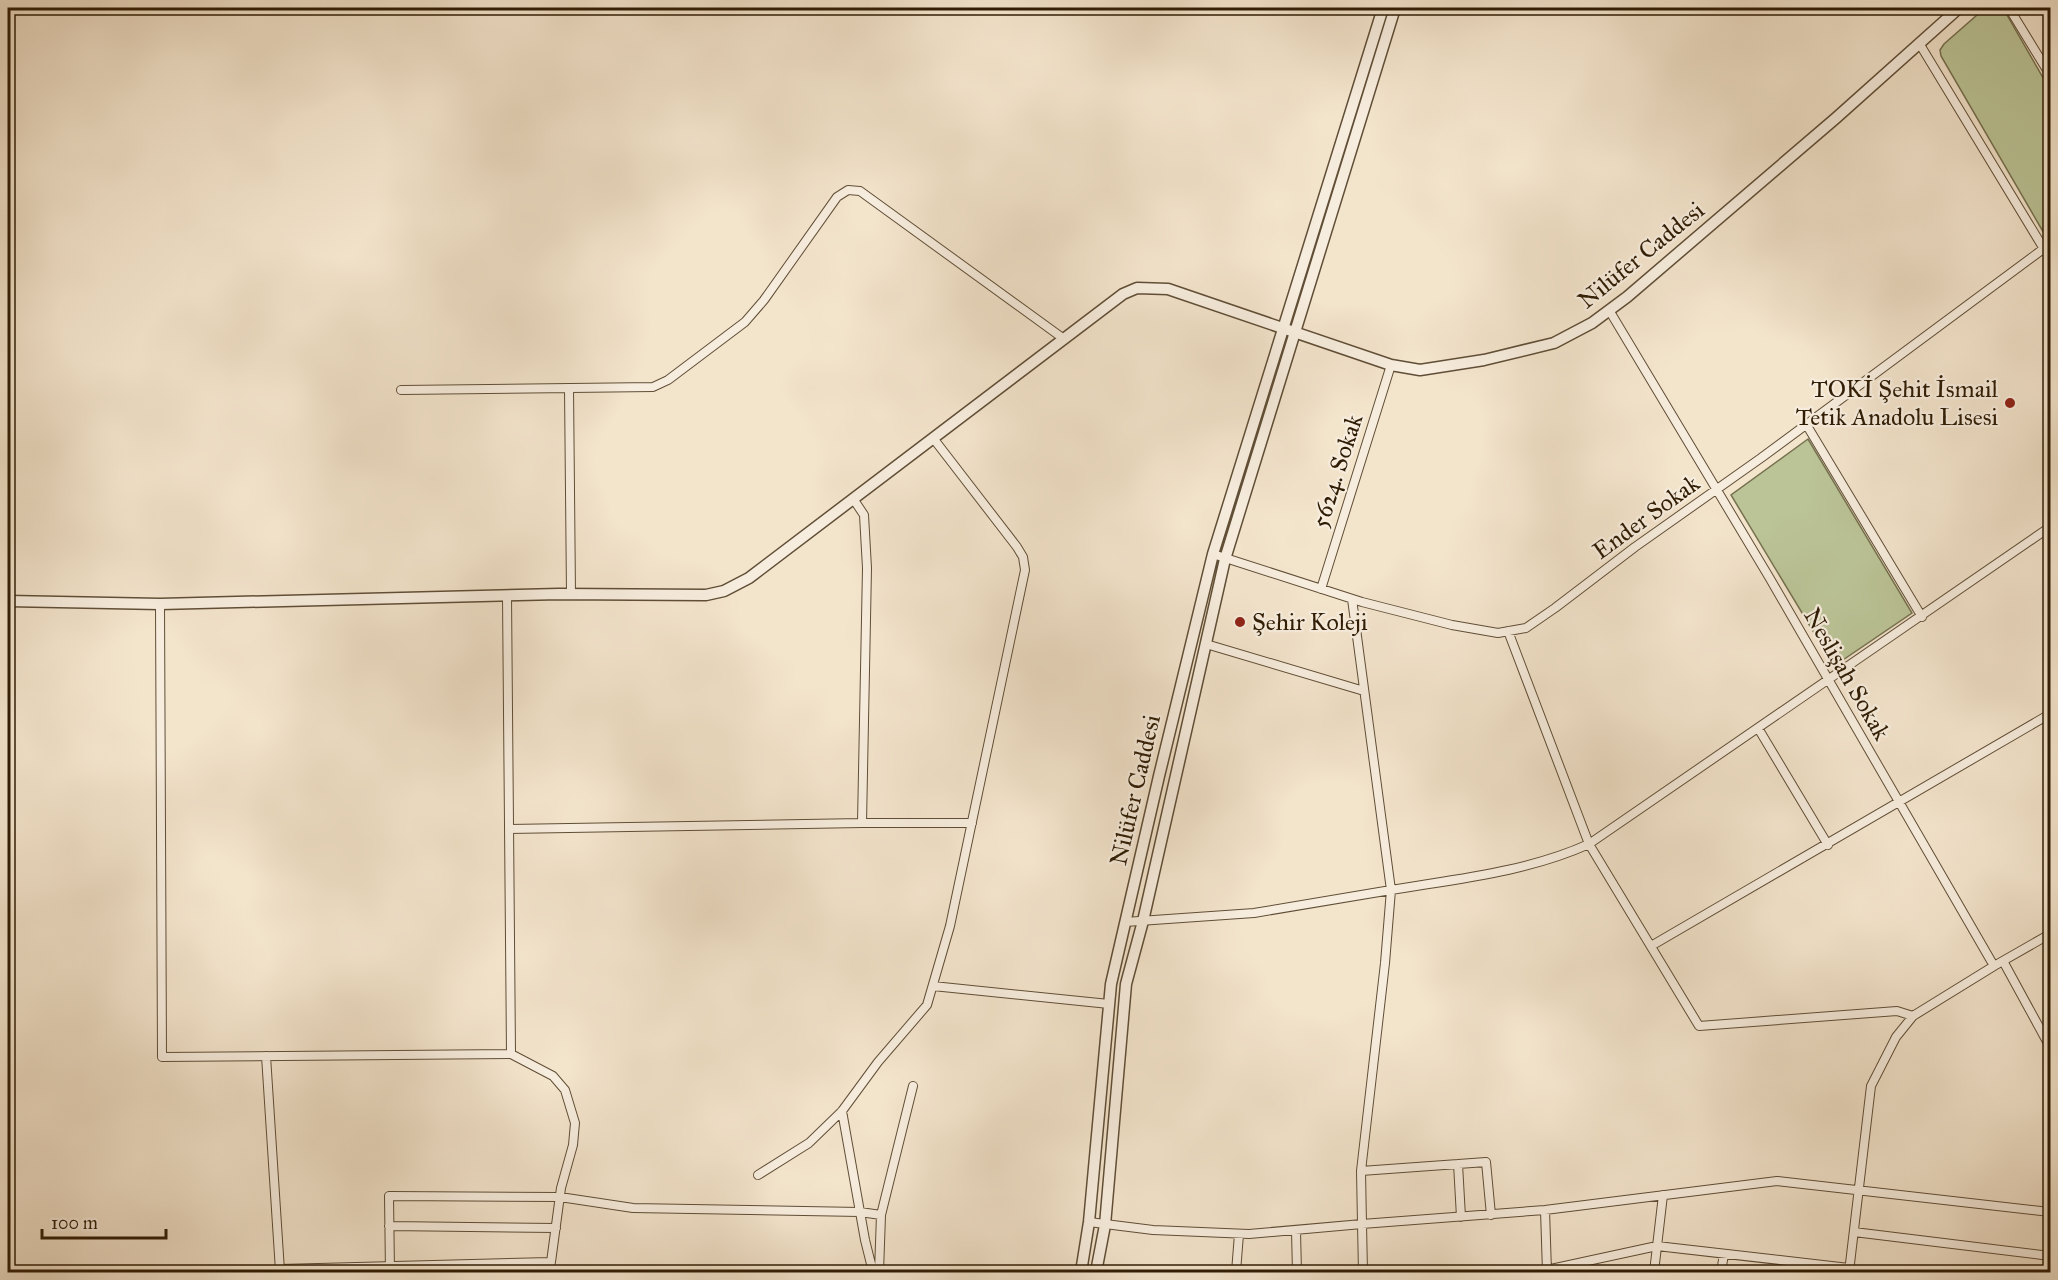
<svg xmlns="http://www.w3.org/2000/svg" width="2058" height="1280" font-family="'IM FELL Great Primer',serif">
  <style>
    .green { fill: #bbc497; stroke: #75704e; stroke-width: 1.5 }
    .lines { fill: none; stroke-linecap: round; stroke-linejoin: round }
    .minor-casing { stroke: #604e36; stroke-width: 10 }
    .tertiary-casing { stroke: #604e36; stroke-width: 13 }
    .minor { stroke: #f7edde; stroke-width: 8 }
    .tertiary { stroke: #f7edde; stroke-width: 10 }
    .poi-dot { fill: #8f2418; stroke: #f7edde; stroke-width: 2 }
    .labels { text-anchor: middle; stroke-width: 4.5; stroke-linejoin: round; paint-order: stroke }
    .street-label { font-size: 24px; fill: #2f1c04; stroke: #f7edde }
    .poi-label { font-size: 24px; fill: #2f1c04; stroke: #f7edde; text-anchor: end }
  </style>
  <rect width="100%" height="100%" fill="#f3e4cc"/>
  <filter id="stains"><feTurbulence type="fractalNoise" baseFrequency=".00333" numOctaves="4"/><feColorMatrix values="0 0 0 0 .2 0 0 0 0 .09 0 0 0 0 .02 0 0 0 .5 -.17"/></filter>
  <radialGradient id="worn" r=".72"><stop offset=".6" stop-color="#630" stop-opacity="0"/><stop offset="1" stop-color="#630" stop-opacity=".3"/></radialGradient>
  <path class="green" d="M1985 8H2003L2050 90V231L2045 235 1941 56 1940 50 1944 44Z
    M1808 439 1912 613 1834 666 1731 495Z"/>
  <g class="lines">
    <defs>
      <path id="minor" d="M2009 8 2050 75
        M1919 43 2050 259
        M1609 310 1769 577 1994 966 2050 934
        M569 388 571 594
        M401 390 653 387 668 380 745 322 764 300 837 197 848 190 860 191 1064 339
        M1806 424 1922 617
        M854 500 864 515 867 568 862 823
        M1213 554 1362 602 1452 625 1498 633 1526 628 1555 608 1635 547 1761 458 2050 244
        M1321 589 1391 365
        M507 596 511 1054
        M1352 599 1391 890C1457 879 1527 872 1589 844L2050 527
        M160 604 162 1057 511 1054 553 1076 565 1090 575 1123 573 1145 561 1188 551 1262 547 1272
        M1508 631 1589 844 1699 1026 1897 1011 1913 1016
        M1206 644 1364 691
        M1758 728 1828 845
        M8 732V852
        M509 829 862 823H972
        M1651 946 2050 714
        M2003 961 2050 1047
        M933 986 1109 1004
        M266 1056 280 1271
        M842 1111 865 1240 873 1272
        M1458 1164 1461 1217
        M1361 1171 1486 1162 1491 1215
        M758 1175 809 1143 842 1111 878 1062 927 1005 950 926 1025 570 1023 557 1017 547 933 438
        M1545 1210 1547 1272
        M1089 1222 1153 1230 1249 1234 1362 1224 1361 1171 1385 963 1391 890 1254 913 1125 922
        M389 1226 556 1228
        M1296 1231 1297 1272
        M1854 1232 2050 1256
        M280 1269 551 1262
        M390 1272 389 1196 560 1197 633 1208 860 1212 881 1215
        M879 1272 881 1215 913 1086
        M1236 1272 1239 1234
        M1363 1272 1362 1224 1545 1210 1777 1181 2050 1212
        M1537 1272 1657 1246 1849 1268
        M1654 1272 1663 1195
        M1721 1272 1724 1254
        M1849 1272 1871 1086 1896 1037 1913 1016 1994 966"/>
      <path id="tertiary" d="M8 601 160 604 559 594 706 595 724 591 749 578 1123 294 1137 288 1168 289 1391 365 1420 370 1484 360 1554 343 1592 323 1627 297 1836 118 1959 8
        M1081 1272 1089 1222 1111 984 1159 776 1213 554 1383 8
        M1096 1272 1105 1225 1126 984 1143 921 1225 559 1395 8"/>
    </defs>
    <use href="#minor" class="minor-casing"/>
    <use href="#tertiary" class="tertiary-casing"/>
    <use href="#minor" class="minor"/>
    <use href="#tertiary" class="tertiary"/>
  </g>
  <g class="poi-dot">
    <circle cx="2010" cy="403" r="6"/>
    <circle cx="1240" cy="622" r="6"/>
  </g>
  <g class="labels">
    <g class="street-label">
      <text transform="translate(1641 255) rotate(-39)" y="8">Nilüfer Caddesi</text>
      <text transform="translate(1337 471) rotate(-72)" y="8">5624. Sokak</text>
      <text transform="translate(1646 517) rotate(-36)" y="8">Ender Sokak</text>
      <text transform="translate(1847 674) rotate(60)" y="8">Neslişah Sokak</text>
      <text transform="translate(1135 790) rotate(-77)" y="8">Nilüfer Caddesi</text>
    </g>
    <g class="poi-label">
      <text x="1998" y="397">TOKİ Şehit İsmail<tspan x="1998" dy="28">Tetik Anadolu Lisesi</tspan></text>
      <text x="1252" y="630" text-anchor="start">Şehir Koleji</text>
    </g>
  </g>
  <rect width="2058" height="1280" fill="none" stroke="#f3e4cc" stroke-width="30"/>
  <rect x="9" y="9" width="2040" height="1262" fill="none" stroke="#2f1c04" stroke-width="3"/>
  <rect x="15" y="15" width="2028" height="1250" fill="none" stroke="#2f1c04" stroke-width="1.5"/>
  <path d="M42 1229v9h124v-9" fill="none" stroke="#2f1c04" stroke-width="3"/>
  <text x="51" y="1229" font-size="18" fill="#2f1c04" stroke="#f7edde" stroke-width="4.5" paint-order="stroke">100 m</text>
  <rect width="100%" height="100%" filter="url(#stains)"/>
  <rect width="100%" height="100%" fill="url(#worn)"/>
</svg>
